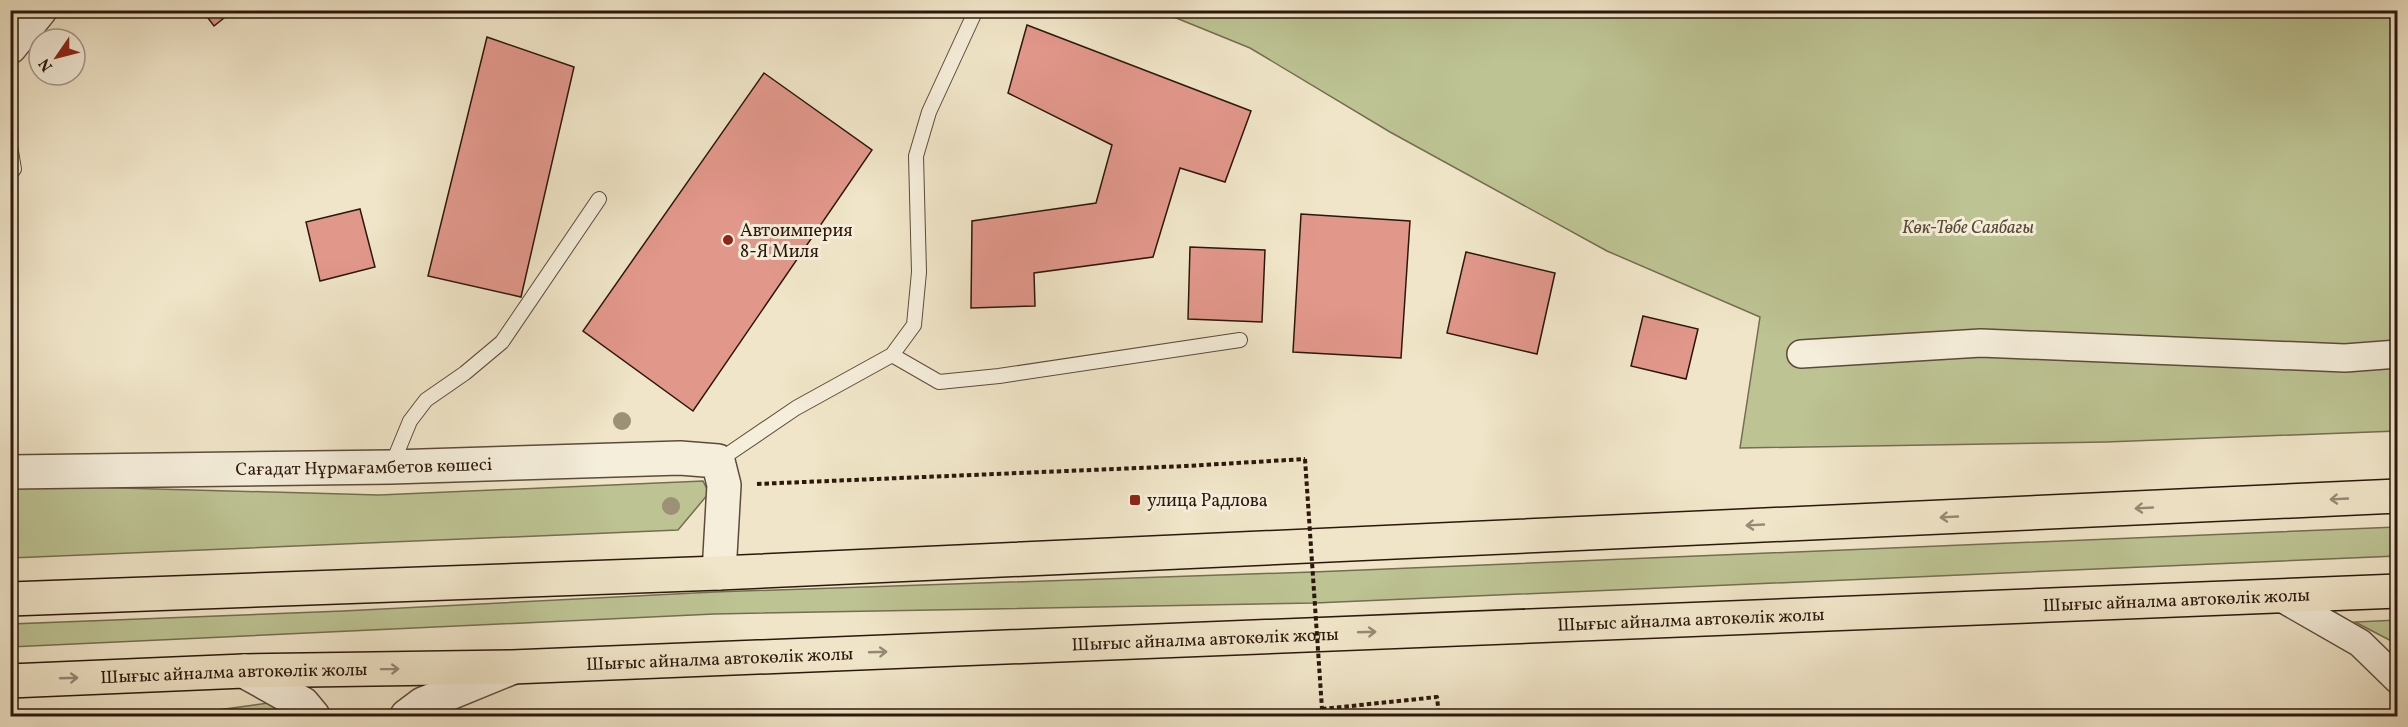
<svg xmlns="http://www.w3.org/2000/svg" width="2408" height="727" font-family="Vollkorn,serif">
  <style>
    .green { fill: #bdc393; stroke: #746e50; stroke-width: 1.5 }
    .building { fill: #e2978b; stroke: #2b180c; stroke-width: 1.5 }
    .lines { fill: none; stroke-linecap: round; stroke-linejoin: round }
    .service-casing { stroke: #5c4b3b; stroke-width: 16 }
    .minor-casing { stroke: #5c4b3b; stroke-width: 30 }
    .tertiary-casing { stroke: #5c4b3b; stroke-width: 36 }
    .primary-casing { stroke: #2b180c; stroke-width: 36 }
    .path { stroke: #2b180c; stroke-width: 4; stroke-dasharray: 4.5 3; stroke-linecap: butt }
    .service { stroke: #f5eedb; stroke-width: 14 }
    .minor { stroke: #f5eedb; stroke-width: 27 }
    .tertiary { stroke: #f5eedb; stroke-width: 33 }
    .primary { stroke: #f0e5c8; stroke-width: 33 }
    .path-bridge { stroke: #2b180c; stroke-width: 4; stroke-dasharray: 4.5 3; stroke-linecap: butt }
    .tree { fill: #9c9077 }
    .oneway { stroke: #978973 }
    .poi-dot { fill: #8f2418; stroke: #f5eedb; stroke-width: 2 }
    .labels { text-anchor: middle; stroke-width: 6; stroke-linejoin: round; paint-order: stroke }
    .park-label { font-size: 18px; font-style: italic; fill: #574b34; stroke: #f5eedb }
    .poi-label { font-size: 18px; fill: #2b180c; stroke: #f5eedb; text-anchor: start }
    .street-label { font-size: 18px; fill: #2b180c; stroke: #f5eedb }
  </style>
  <rect width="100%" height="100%" fill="#f0e5c8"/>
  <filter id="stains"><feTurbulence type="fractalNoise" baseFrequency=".00333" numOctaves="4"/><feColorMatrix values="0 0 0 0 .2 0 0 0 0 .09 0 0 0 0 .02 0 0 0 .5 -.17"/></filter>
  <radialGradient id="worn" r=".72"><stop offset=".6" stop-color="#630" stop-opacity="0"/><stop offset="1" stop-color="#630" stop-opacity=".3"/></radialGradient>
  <path class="green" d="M1159 11H2397V431L2106 442 1740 448 1760 317 1607 251 1390 132 1250 48Z
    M703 481 709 493 678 530 11 558 10 485 379 495Z
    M2397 527V556L1315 603 714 614 10 647 11 624 343 611 714 592 1313 572Z
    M2397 620V644L2355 622Z
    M268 703 290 716H173Z"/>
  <path class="building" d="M202 10H234L214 26Z
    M1027 25 1251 111 1225 182 1180 168 1153 257 1034 273 1035 306 971 308 972 221 1096 203 1112 145 1008 93Z
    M487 37 574 67 521 297 428 276Z
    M764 73 872 150 693 411 583 331Z
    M360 209 375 267 320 281 306 222Z
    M1301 214 1410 221 1401 358 1293 352Z
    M1190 247 1265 250 1262 322 1188 319Z
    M1466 252 1555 273 1537 354 1447 333Z
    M1643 316 1698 329 1686 379 1631 366Z"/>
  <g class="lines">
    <defs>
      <path id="service" d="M10 146 14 169 10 174
        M892 355 939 382 999 376 1240 340
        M718 461 796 408 892 355 914 325 919 272 916 156 929 112 976 10
        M391 467 410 421 426 400 465 373 502 342 599 199"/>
      <path id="minor" d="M1801 354 1981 343 2345 358 2398 354
        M2278 596 2360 643 2398 680"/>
      <g id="tertiary">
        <path d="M10 47 40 10"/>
        <path id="s1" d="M10 472 391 467 680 458 718 461 724 485 719 573"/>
        <path d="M244 671 303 704 313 716"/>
        <path d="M407 716 423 704 511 668"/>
      </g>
      <g id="primary">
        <path d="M10 599 719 573 2398 496"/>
        <path id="s2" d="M10 681 244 671 512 667 2398 591"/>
      </g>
    </defs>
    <use href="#service" class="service-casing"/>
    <use href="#minor" class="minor-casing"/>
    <use href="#tertiary" class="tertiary-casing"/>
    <use href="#primary" class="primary-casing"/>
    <path class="path" d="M757 484 1186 466 1305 459
      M1322 709 1437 697 1439 716"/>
    <use href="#service" class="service"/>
    <use href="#minor" class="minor"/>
    <use href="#tertiary" class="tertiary"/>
    <use href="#primary" class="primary"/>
    <path class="path-bridge" d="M1305 459 1322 709"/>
  </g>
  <g class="tree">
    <circle cx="622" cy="421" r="9"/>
    <circle cx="671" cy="506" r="9"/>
  </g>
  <defs><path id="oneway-shaft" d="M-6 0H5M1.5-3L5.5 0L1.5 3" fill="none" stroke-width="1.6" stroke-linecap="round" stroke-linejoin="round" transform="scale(1.5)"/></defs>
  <g class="oneway">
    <use href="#oneway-shaft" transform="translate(2339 499) rotate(177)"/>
    <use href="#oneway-shaft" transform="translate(2144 508) rotate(177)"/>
    <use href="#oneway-shaft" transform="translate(1949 517) rotate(177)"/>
    <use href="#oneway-shaft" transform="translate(1755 525) rotate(177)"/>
    <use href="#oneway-shaft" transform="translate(1367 632) rotate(-2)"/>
    <use href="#oneway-shaft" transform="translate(878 652) rotate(-2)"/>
    <use href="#oneway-shaft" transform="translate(390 669) rotate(-1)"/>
    <use href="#oneway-shaft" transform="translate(69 678) rotate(-2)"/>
  </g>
  <g class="poi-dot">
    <circle cx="728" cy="240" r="6"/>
    <rect x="1129" y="494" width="12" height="12" rx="3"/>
  </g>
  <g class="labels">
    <g class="park-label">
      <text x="1968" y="233">Көк-Төбе Саябағы</text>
    </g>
    <g class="poi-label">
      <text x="740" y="236">Автоимперия<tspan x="740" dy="21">8-Я Миля</tspan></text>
      <text x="1147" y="506">улица Радлова</text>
    </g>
    <g class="street-label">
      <text dy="6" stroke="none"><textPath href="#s1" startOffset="354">Сағадат Нұрмағамбетов көшесі</textPath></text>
      <text dy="6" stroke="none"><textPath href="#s2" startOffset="2168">Шығыс айналма автокөлік жолы</textPath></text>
      <text dy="6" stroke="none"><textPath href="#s2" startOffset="1682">Шығыс айналма автокөлік жолы</textPath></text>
      <text dy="6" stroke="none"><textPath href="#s2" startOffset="1196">Шығыс айналма автокөлік жолы</textPath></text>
      <text dy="6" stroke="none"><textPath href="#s2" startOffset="710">Шығыс айналма автокөлік жолы</textPath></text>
      <text dy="6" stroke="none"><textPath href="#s2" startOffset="224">Шығыс айналма автокөлік жолы</textPath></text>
    </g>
  </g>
  <rect width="2408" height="727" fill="none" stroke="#f0e5c8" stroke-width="36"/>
  <rect x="12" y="12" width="2384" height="703" fill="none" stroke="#2b180c" stroke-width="3"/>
  <rect x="18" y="18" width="2372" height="691" fill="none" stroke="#2b180c" stroke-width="1.5"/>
  <g transform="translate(57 57) rotate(235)"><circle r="28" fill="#f5eedb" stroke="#a49888" stroke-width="1.5"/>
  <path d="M0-4.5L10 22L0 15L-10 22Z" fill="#8f2418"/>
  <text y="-9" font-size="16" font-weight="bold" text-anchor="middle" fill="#2b180c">N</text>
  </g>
  <rect width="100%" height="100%" filter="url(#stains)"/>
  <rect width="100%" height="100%" fill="url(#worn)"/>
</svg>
